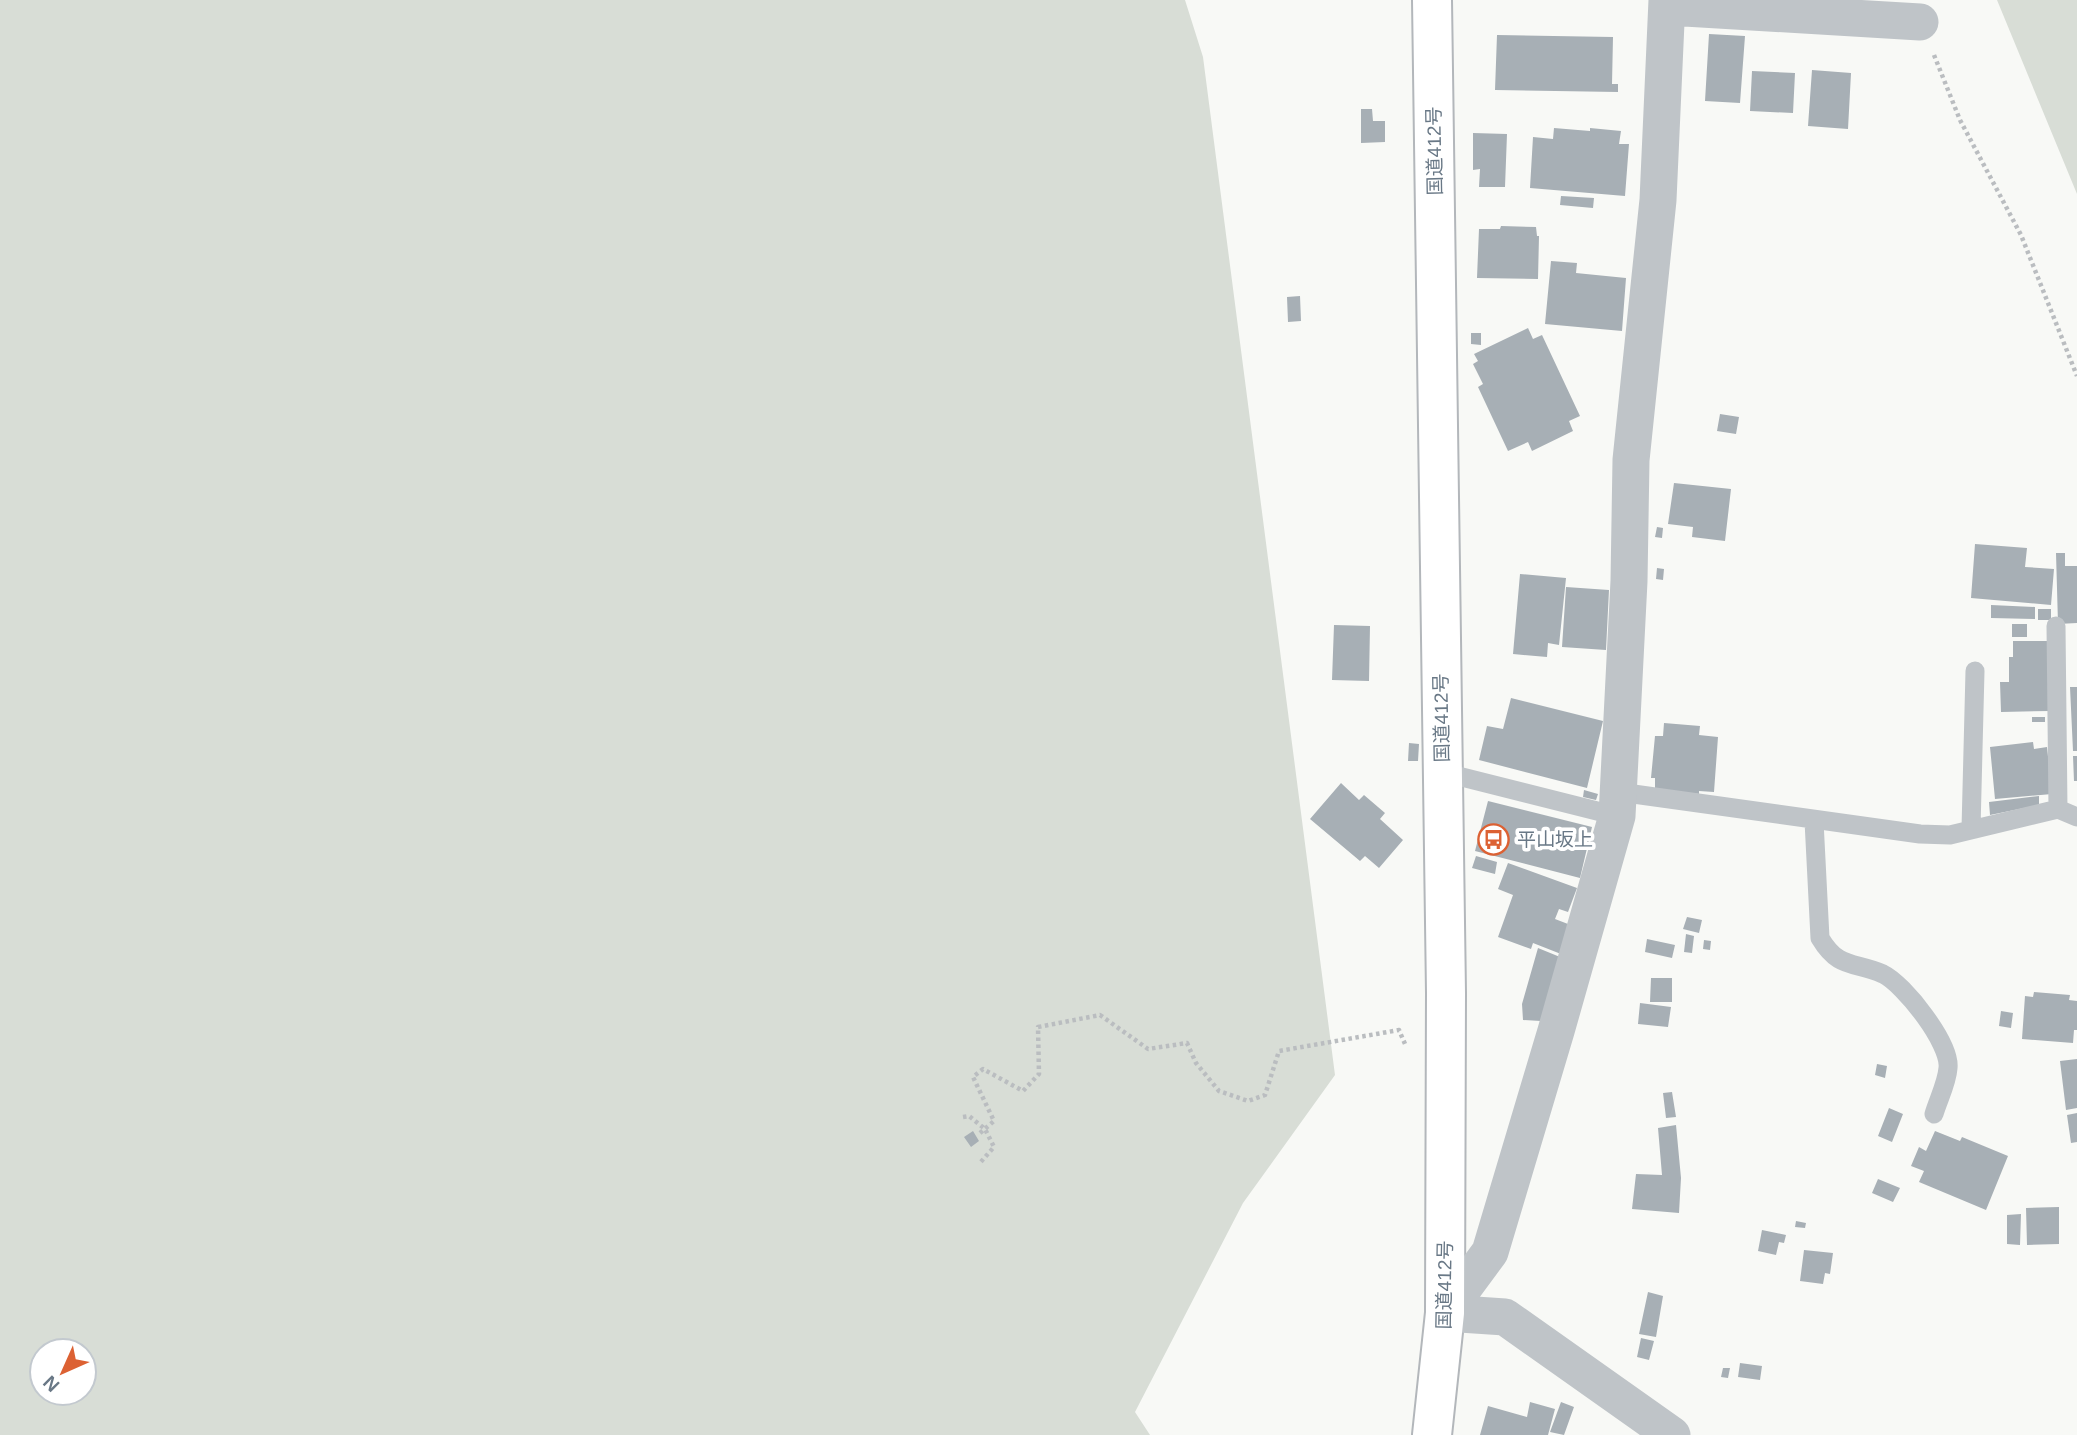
<svg xmlns="http://www.w3.org/2000/svg" width="2077" height="1435" font-family="Helvetica,'Noto Sans JP',sans-serif">
  <style>
    .green { fill: #d8ddd6; fill-rule: evenodd }
    .building { fill: #a7afb5 }
    .lines { fill: none; stroke-linecap: round; stroke-linejoin: round }
    .trunk-casing { stroke: #b3b7bb; stroke-width: 42 }
    .path { stroke: #babdc0; stroke-width: 4.5; stroke-dasharray: 3.5 3.5; stroke-linecap: butt }
    .service { stroke: #bfc4c8; stroke-width: 19 }
    .minor { stroke: #bfc4c8; stroke-width: 37 }
    .trunk { stroke: #fff; stroke-width: 38 }
    .labels { text-anchor: middle; stroke-width: 7; stroke-linejoin: round; paint-order: stroke }
    .street-label { font-size: 19px; fill: #697886; stroke: #fff }
    .poi-label { font-size: 19px; fill: #697886; stroke: #fff; text-anchor: start }
  </style>
  <rect width="100%" height="100%" fill="#f8f9f6"/>
  <path class="green" d="M0 0H1185L1203 57 1335 1075 1243 1203 1135 1412 1150 1435H0ZM42 1351H84V1393H42Z
    M1997 0H2077V194Z"/>
  <path class="building" d="M1709 34 1745 36 1740 103 1705 101Z
    M1497 35 1613 37 1612 84H1618V92L1495 90Z
    M1812 70 1851 73 1848 129 1808 126Z
    M1752 71 1795 73 1793 113 1750 111Z
    M1361 109H1372L1373 121H1385V142L1361 143Z
    M1554 128 1590 131V128L1621 131 1619 144H1629L1625 196 1530 188 1533 137 1553 139Z
    M1473 133 1507 134 1505 187H1479L1480 169 1473 170Z
    M1561 196 1594 198 1593 208 1560 205Z
    M1501 226 1536 227 1537 236H1539L1538 279 1477 278 1479 229H1500Z
    M1551 261 1577 263 1576 273 1626 278 1622 331 1545 324Z
    M1300 296 1301 321 1288 322 1287 297Z
    M1528 328 1533 339 1542 335 1580 416 1569 421 1573 431 1532 451 1528 442 1508 451 1478 387 1483 384 1473 364 1478 361 1474 354Z
    M1471 333H1481V345L1471 344Z
    M1720 414 1739 417 1736 434 1717 431Z
    M1674 483 1731 489 1725 541 1692 537 1693 527 1668 524Z
    M1657 527 1663 528 1662 538 1655 537Z
    M1975 544 2027 548 2025 567 2054 569 2051 605 1971 598Z
    M2056 553H2065V566H2077V623L2058 624Z
    M1657 568 1664 569 1663 580 1656 579Z
    M1520 574 1566 578 1559 645 1548 643 1547 657 1513 654Z
    M1566 587 1609 590 1606 650 1562 647Z
    M1991 605 2035 607V619L1991 618Z
    M2038 609H2051V620H2038Z
    M2012 624H2027V637H2012Z
    M1334 625 1370 626 1369 681 1332 680Z
    M2013 641H2052L2050 711 2001 712 2000 682H2009V657H2013Z
    M2070 687H2077V751H2073Z
    M1511 698 1603 721 1587 788 1479 760 1487 726 1503 729Z
    M2032 717H2045V722H2032Z
    M1664 723 1700 726 1699 735 1718 737 1714 792 1699 791V794L1655 790V778H1651L1655 736H1663Z
    M2033 742 2034 749 2047 747 2052 794 1995 799 1990 747Z
    M1409 743 1419 744 1418 761H1408Z
    M2073 756H2077V781H2074Z
    M1341 783 1359 800 1364 795 1385 813 1380 819 1403 840 1379 868 1365 856 1360 861 1310 819Z
    M1584 790 1598 794 1596 800 1583 797Z
    M2039 796V805L1990 815 1989 802Z
    M1488 801 1592 827 1580 878 1475 851Z
    M1476 856 1497 862 1495 874 1472 868Z
    M1508 863 1577 888 1568 912 1559 909 1555 919 1568 924 1561 954 1533 943 1531 949 1498 937 1513 895 1498 889Z
    M1687 917 1702 920 1699 933 1683 929Z
    M1686 934 1694 936 1692 953 1684 952Z
    M1647 939 1675 945 1672 958 1645 952Z
    M1704 940 1711 941 1710 950 1703 949Z
    M1538 948 1560 957 1541 1021 1523 1020 1522 1004Z
    M1651 978H1672V1002H1650Z
    M2034 992 2070 995 2069 1000 2077 1001V1030H2074L2073 1043 2022 1039 2025 996 2033 997Z
    M1640 1003 1671 1007 1668 1027 1638 1024Z
    M2001 1011 2013 1013 2011 1028 1999 1026Z
    M2077 1059V1108L2066 1110 2060 1061Z
    M1877 1064 1887 1066 1885 1078 1875 1075Z
    M1672 1092 1676 1117 1666 1118 1663 1093Z
    M1889 1108 1903 1114 1892 1142 1878 1136Z
    M2077 1113V1142L2071 1143 2067 1115Z
    M1676 1125 1681 1178 1679 1213 1632 1209 1636 1174 1662 1175 1658 1128Z
    M973 1131 979 1141 971 1147 964 1137Z
    M1935 1131 1960 1141 1962 1137 2008 1156 1986 1210 1919 1182 1924 1171 1911 1166 1919 1147 1926 1151Z
    M1878 1179 1900 1188 1893 1202 1872 1193Z
    M2059 1207V1244L2027 1245 2026 1208Z
    M2021 1214 2020 1245 2007 1244V1215Z
    M1796 1221 1806 1223 1805 1228 1795 1227Z
    M1762 1230 1786 1235 1784 1243 1779 1242 1776 1255 1758 1251Z
    M1804 1250 1833 1253 1830 1274 1825 1273 1823 1284 1800 1281Z
    M1648 1292 1663 1296 1656 1337 1639 1334Z
    M1641 1338 1654 1341 1649 1360 1637 1357Z
    M1740 1363 1762 1366 1760 1380 1738 1377Z
    M1723 1368H1730L1728 1378 1721 1377Z
    M1530 1402 1555 1409 1548 1435H1480L1488 1406 1527 1417Z
    M1561 1402 1574 1407 1564 1435 1550 1432Z"/>
  <g class="lines">
    <defs>
      <path id="trunk" d="M1432 1435 1445 1313 1446 993 1432 0"/>
    </defs>
    <use href="#trunk" class="trunk-casing"/>
    <path class="path" d="M1934 55 1960 120 2021 235 2077 376
      M963 1117 969 1116 985 1129 994 1147 979 1164
      M980 1133 994 1121 973 1077 983 1069 1023 1091 1039 1074 1038 1027 1100 1015 1148 1049 1187 1043 1196 1063 1219 1091 1248 1101 1265 1095 1279 1051 1399 1030 1405 1044"/>
    <path class="service" d="M2056 626 2058 809
      M1442 772 1617 816
      M1619 792 1920 834 1950 835 2058 809 2077 817
      M1814 821 1820 938C1839 970 1854 961 1883 974 1904 984 1951 1044 1948 1068 1947 1083 1938 1100 1934 1114
      M1971 829 1975 671"/>
    <path class="minor" d="M1667 0 1658 200 1631 460 1629 581 1617 816 1556 1031 1490 1252 1445 1313 1505 1317 1672 1435
      M1668 7 1920 22"/>
    <use href="#trunk" class="trunk"/>
  </g>
  <defs>
    <symbol id="bus-ring" viewBox="-11 -11 22 22"><circle r="9.5" fill="#fff" stroke="#dc6133" stroke-width="1.5"/><path d="M-5-6H5V4H4V6H2V4H-2V6H-4V4H-5ZM-3.5-4V0h7V-4ZM-3.5 1.2v1.5H-2V1.2ZM2 1.2v1.5H3.5V1.2Z" fill="#dc6133"/></symbol>
  </defs>
  <g fill-rule="evenodd">
    <use href="#bus-ring" x="1476" y="822" width="35" height="35"/>
  </g>
  <g class="labels">
    <g class="street-label">
      <text transform="translate(1434 151) rotate(-91)" y="7">国道412号</text>
      <text transform="translate(1441 718) rotate(-91)" y="7">国道412号</text>
      <text transform="translate(1444 1285) rotate(-89)" y="7">国道412号</text>
    </g>
    <g class="poi-label">
      <text x="1517" y="846">平山坂上</text>
    </g>
  </g>
  <g transform="translate(63 1372) rotate(225)"><circle r="33" fill="#ffffff" stroke="#c3c9cf" stroke-width="2"/>
  <path d="M0-5L12 26L0 18L-12 26Z" fill="#dc6133"/>
  <text y="-10" font-size="19" font-weight="bold" text-anchor="middle" fill="#697886">N</text>
  </g>
</svg>
